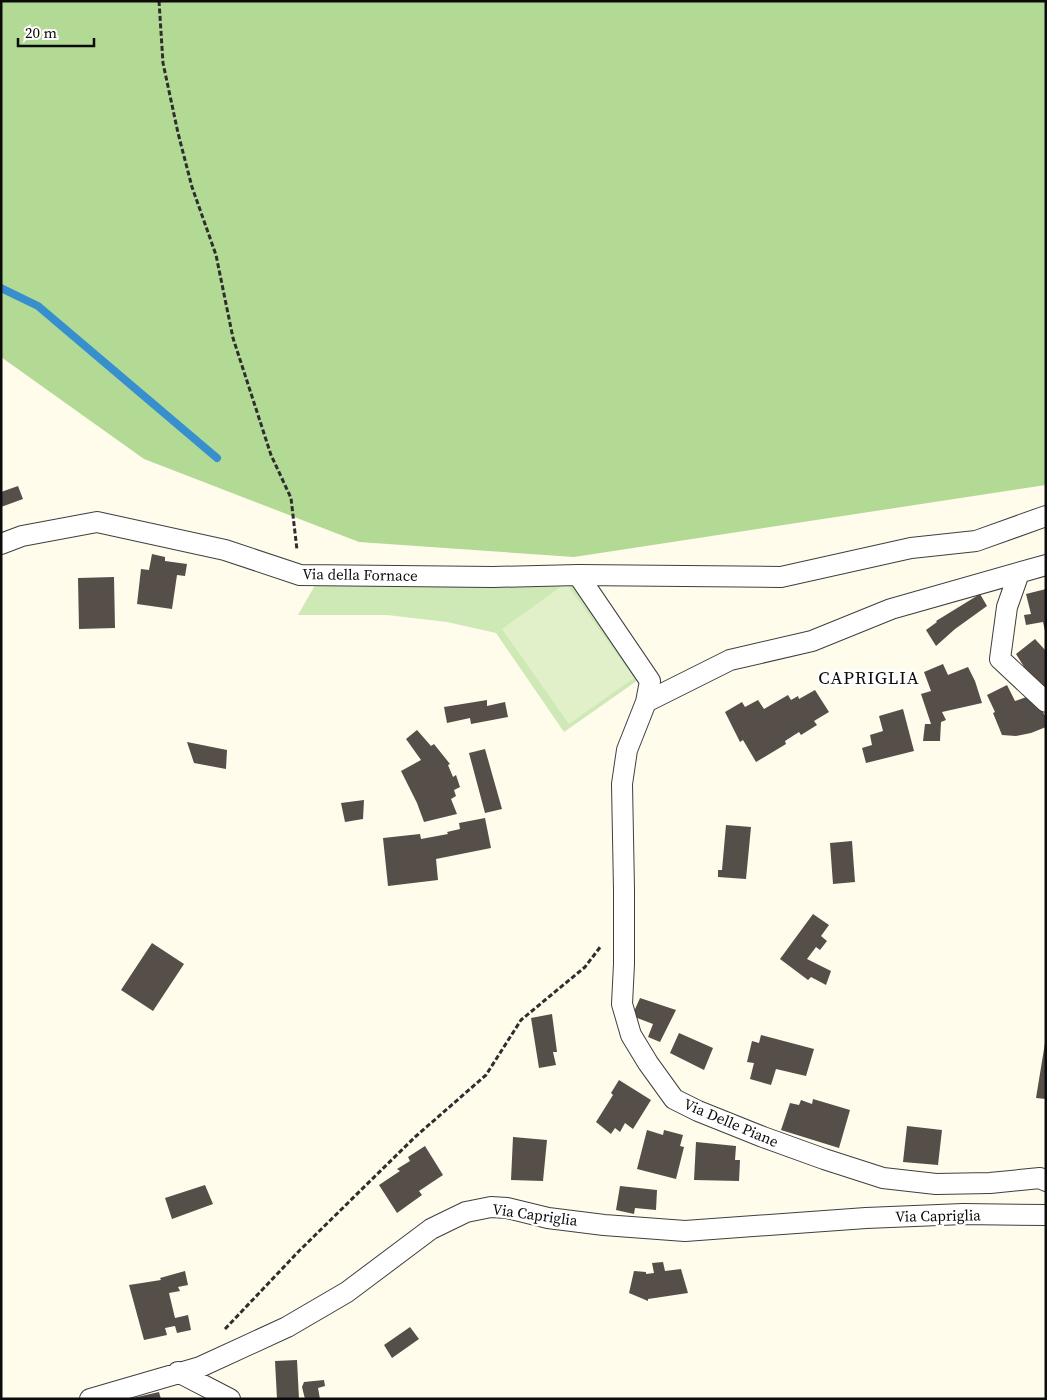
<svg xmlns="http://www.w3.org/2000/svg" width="1047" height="1400" font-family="'Source Serif 4',serif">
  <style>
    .green { fill: #cfe9b6 }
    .forest { fill: #b3da95 }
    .pitch { fill: #e1f0c8 }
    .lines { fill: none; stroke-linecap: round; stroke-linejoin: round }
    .stream { stroke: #378fce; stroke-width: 8 }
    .building { fill: #554e49 }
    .minor-casing { stroke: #3f3f3f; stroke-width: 22 }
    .path { stroke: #2e2e2e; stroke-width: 3; stroke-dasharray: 5 2.5; stroke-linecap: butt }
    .minor { stroke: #fff; stroke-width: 20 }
    .labels { text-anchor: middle; stroke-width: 5; stroke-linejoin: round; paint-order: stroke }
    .street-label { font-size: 15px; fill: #0c0c0c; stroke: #fff }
    .quarter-label { font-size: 18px; letter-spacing: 1px; fill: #0c0c0c; stroke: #fff }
  </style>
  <rect width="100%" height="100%" fill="#fffcec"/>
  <path class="green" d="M318 580H572L641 678 564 732 496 633 447 622 387 615H298Z"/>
  <path class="forest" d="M1 1H1046V485L574 557 359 542 144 459 1 357Z"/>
  <path class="pitch" d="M566 583 634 678 569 724 502 629Z"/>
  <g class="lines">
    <path class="stream" d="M1 288 38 306 217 458"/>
  </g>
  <path class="building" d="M18 486 23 499 1 507V492Z
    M152 554 165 557V561L187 564 185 576 177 575 172 609 137 604 141 569 149 570Z
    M114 577 115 628 79 629 78 578Z
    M1046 589V631H1045L1043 622 1026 625 1024 615 1031 614 1026 594Z
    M980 594 987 606 955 629 936 646 926 630 937 622 936 621Z
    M1035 639 1046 651V693L1026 670 1016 654Z
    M943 664 948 675 968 667 975 681 982 703 942 712 946 720 941 722 940 741H923L925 724H931L921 694 931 691 924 672Z
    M1007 685 1015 701 1032 695 1046 717V727L1031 733 1016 736 1002 735 993 713 995 712 987 695Z
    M815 690 829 712 814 721 817 725 801 735 799 732 785 741 786 744 756 762 743 740 740 742 725 712 742 702 745 707 758 700 764 709 788 695 791 700 798 696 799 699Z
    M487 700V706L505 702 508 717 471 724 470 718 447 723 444 707Z
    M903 709 914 751 866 763 862 748 872 745 870 735 883 731 879 716Z
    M417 730 431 746 434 744 450 764 448 765 453 777 456 775 460 787 454 790 456 796 451 799 457 814 424 822 417 803 401 771 421 760 406 739Z
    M187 742 227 750 226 769 194 763Z
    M485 749 502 809 485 813 469 753Z
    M364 800 363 819 345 822 341 803Z
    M485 818 491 848 436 859 438 880 388 886 383 838 420 834 421 839 448 834 447 832 460 829 459 823Z
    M726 825 751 827 746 879 718 877V870H722Z
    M852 841 855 882 833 884 830 843Z
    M813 914 829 925 821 936 827 941 820 950 816 947 807 959 831 971 826 985 811 977 808 980 780 959Z
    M152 943 184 964 153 1011 121 990Z
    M640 998 676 1010 660 1042 648 1037 653 1024 632 1016Z
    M552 1014 557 1052H553L556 1065 539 1068 531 1018Z
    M679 1033 713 1048 704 1070 670 1053Z
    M761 1035 814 1049 806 1076 776 1069 771 1085 750 1079 754 1063 747 1062 752 1041 759 1043Z
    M1045 1043 1046 1044V1099L1036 1098Z
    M619 1080 651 1100 633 1129 625 1123 620 1132 615 1128 611 1134 596 1122 613 1095 611 1093Z
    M813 1099 850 1110 839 1148 781 1130 790 1103 799 1105 801 1100 812 1104Z
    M907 1126 942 1130 938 1165 903 1162Z
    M647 1130 663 1135 664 1130 683 1135 680 1146 684 1147 676 1179 637 1169Z
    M513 1137 547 1140 543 1181 511 1180Z
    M696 1142 736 1146 735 1160H740L739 1181 694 1180Z
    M425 1146 443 1175 419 1191 422 1195 397 1213 379 1185 400 1171 397 1169 410 1161 408 1157Z
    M205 1185 213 1204 172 1219 165 1198Z
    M620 1186 657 1190 656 1210 635 1208 634 1214 616 1210Z
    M663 1262 665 1271 681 1269 688 1293 648 1299V1301L629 1293 634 1271 646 1272V1274L654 1273 652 1263Z
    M185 1271 188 1285 178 1287 180 1291 169 1293 175 1318 188 1315 191 1330 177 1333 175 1326 165 1328 167 1335 144 1340 129 1285 161 1280 160 1278Z
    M410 1327 419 1339 392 1358 384 1345Z
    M297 1360 299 1399H277L275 1361Z
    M324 1380 325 1386 318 1388 320 1399H305L302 1387 304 1382Z
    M159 1392 161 1399H133V1398Z"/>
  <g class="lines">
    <defs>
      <path id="minor" d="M1 544 22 536 97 522 225 550 300 575 493 577 578 575 781 577 911 548 976 541 1046 516
        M1019 573 1007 607 1000 659 1046 702
        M578 575 650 681 646 702 627 750 622 784 624 890V964L622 1004 631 1035 648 1063 674 1099 698 1111 763 1137 824 1159 883 1178 936 1184 990 1183 1040 1178 1046 1181
        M646 702 730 660 812 641 891 609 1046 565
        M178 1372 230 1399
        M90 1399 200 1367 287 1327 347 1292 431 1229 466 1212 491 1207 507 1208 548 1218 604 1225 685 1231 866 1218 963 1214 1046 1215"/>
    </defs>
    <use href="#minor" class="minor-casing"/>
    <path class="path" d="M159 1 163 63 178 133 192 187 216 255 233 338 271 455 291 498 297 550
      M225 1329 299 1251 415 1137 486 1075 521 1020 585 967 601 946"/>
    <use href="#minor" class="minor"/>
  </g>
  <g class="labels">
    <g class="street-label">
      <text transform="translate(360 575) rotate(1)" y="5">Via della Fornace</text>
      <text transform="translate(731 1123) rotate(23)" y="5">Via Delle Piane</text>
      <text transform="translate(535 1215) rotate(8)" y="5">Via Capriglia</text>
      <text transform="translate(938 1216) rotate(-1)" y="5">Via Capriglia</text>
    </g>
    <g class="quarter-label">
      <text x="869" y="684">CAPRIGLIA</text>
    </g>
  </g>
  <rect width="1047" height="1400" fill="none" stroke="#0c0c0c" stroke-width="5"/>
  <path d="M18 38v8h76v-8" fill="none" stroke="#0c0c0c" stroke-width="2.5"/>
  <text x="25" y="38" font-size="15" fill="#0c0c0c" stroke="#ffffff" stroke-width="4" paint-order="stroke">20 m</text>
</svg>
